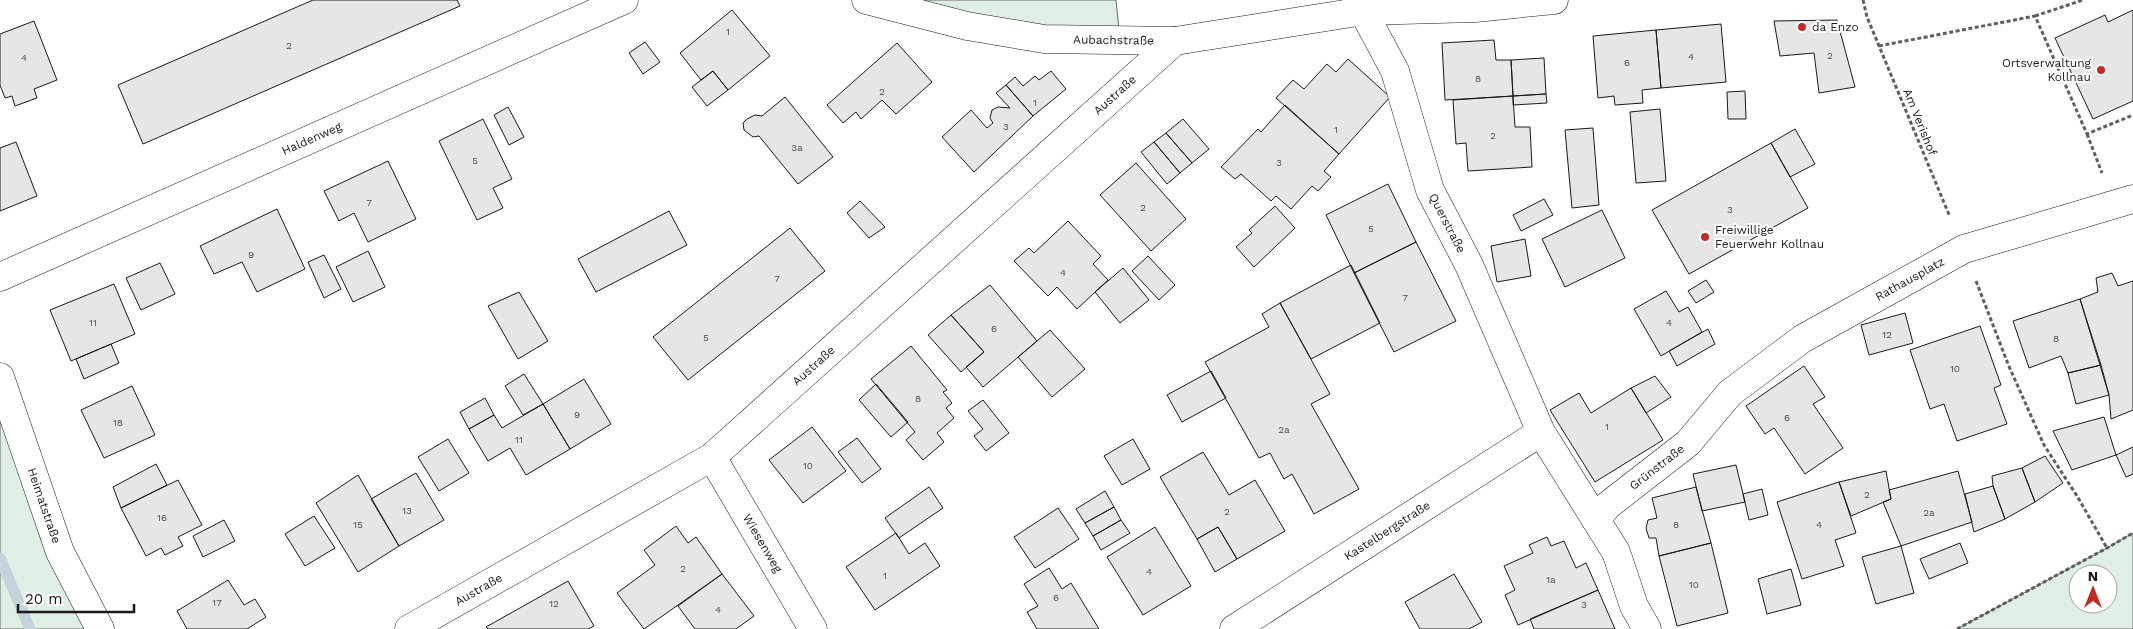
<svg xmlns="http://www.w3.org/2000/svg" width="2133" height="629" font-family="'Work Sans',sans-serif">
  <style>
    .green { fill: #e0efe3; stroke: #6a6a6a; fill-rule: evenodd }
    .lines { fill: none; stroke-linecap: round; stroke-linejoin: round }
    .stream { stroke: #c6d2dc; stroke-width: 11 }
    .building { fill: #e6e6e6; stroke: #1a1a1a }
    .minor-casing { stroke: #1a1a1a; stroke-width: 29 }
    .path { stroke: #5f5f5f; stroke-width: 3; stroke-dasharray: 4 2.5; stroke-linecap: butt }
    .minor { stroke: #fff; stroke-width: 28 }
    .poi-dot { fill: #c62828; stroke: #fff; stroke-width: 2 }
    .labels { text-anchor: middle; stroke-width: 4; stroke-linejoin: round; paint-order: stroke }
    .number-label { font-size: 10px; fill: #4d4d4d }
    .poi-label { font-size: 12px; fill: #1a1a1a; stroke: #fff; text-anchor: start }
    .street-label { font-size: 12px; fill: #1a1a1a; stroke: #fff }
  </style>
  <rect width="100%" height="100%" fill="#fff"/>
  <path class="green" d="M866 0H1116L1120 40Z
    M0 377 100 629H0Z
    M2133 533V629H1957L2107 548ZM2078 574H2108V604H2078Z"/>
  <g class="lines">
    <path class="stream" d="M0 558 30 629"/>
  </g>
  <path class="building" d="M313 0H457L460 6 143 144 118 85Z
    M732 10 770 56 728 90 713 71 701 80 680 53Z
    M2133 10V101L2093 119 2055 38 2105 15 2108 22Z
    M1837 20 1855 87 1819 93 1814 53 1780 56 1774 21Z
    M34 21 57 80 34 89 37 98 15 106 12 96 5 98 0 85V34Z
    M1721 24 1726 82 1661 88 1656 30Z
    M1656 30 1661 88 1642 90 1643 103 1615 105 1614 96 1598 98 1593 36Z
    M1494 40 1496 60H1511L1513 96 1445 100 1442 43Z
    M645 42 660 62 643 74 629 53Z
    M897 43 932 82 896 114 882 100 861 119 856 112 843 123 827 105Z
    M1544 58 1546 94 1513 96 1511 60Z
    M1348 59 1390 97 1339 154 1276 98 1293 80 1304 89 1327 64 1336 72Z
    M713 71 728 90 707 106 692 87Z
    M1051 71 1066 89 1033 116 1006 85 1015 77 1023 86 1035 76 1039 80Z
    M1006 85 1033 116 974 172 942 137 971 110 987 128 993 123 990 118 992 110 998 107 1010 108 996 93Z
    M1745 91 1746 119H1728L1727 92Z
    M1546 94 1547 103 1513 105V96Z
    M1513 96 1515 127H1530L1532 167 1468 171 1466 143 1456 144 1453 100Z
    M785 97 833 157 798 184 759 136 753 137 744 130 743 123 747 119 755 115 762 116Z
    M1285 105 1339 154 1324 171 1331 177 1318 191 1312 186 1291 209 1276 196 1271 201 1241 174 1235 179 1221 167 1258 129 1261 132Z
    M508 107 524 137 509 145 494 115Z
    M1660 109 1666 181 1636 183 1630 112Z
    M483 119 512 179 493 188 503 208 477 220 439 141Z
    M1183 119 1209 149 1192 163 1166 133Z
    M1593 128 1599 205 1572 208 1565 130Z
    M1795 129 1815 164 1790 177 1771 143Z
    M1166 133 1192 163 1180 173 1154 142Z
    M16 142 37 196 0 211V148Z
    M1154 142 1180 173 1167 184 1141 152Z
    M1771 143 1808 208 1689 274 1652 210Z
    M388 161 416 219 368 242 354 213 339 221 324 191Z
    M1136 163 1186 219 1151 251 1100 195Z
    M1388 184 1416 242 1354 273 1326 215Z
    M1544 199 1553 215 1521 231 1513 215Z
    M860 201 885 227 869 238 847 213Z
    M1275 206 1295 228 1254 267 1236 247 1252 233 1249 230Z
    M277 209 305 269 257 292 242 262 214 274 200 246Z
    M1602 210 1625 258 1565 287 1542 239Z
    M669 211 687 245 596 292 578 259Z
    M1068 221 1101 256 1093 264 1108 280 1077 309 1057 287 1048 296 1014 261 1029 248 1034 253Z
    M790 228 825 271 688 380 653 337Z
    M1525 239 1531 276 1497 282 1491 246Z
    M1416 242 1456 321 1394 352 1354 273Z
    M368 251 385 287 353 302 336 267Z
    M324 255 341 289 324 298 308 262Z
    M1148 256 1175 285 1159 300 1132 271Z
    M160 263 175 294 141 310 126 278Z
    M1351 265 1380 323 1311 359 1280 303Z
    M1123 268 1149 300 1120 323 1095 292Z
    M2112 273 2118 286 2133 281V410L2111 419 2109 395 2080 299 2098 292 2096 278Z
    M1706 280 1714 292 1696 303 1688 291Z
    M114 284 135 334 71 361 50 310Z
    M990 285 1037 341 983 387 966 367 984 352 951 315Z
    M1666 291 1679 312 1688 307 1702 332 1661 356 1634 309Z
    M519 292 548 341 518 359 488 306Z
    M2080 299 2101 365 2068 373 2061 356 2029 368 2013 321Z
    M1280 303 1330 394 1311 404 1359 489 1314 514 1292 474 1284 479 1270 453 1259 458 1205 362 1269 327 1262 314Z
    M1905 313 1913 343 1869 355 1861 325Z
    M951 315 984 352 961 372 928 335Z
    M1980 326 2001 385 1994 388 2007 424 1957 441 1944 404 1930 409 1910 350Z
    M1708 329 1715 344 1677 366 1669 351Z
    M1050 330 1085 369 1052 397 1018 357Z
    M111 344 119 363 84 379 76 359Z
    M911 346 947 390 943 392 952 403 946 408 954 418 937 433 944 442 923 460 906 440 915 432 871 379Z
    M2101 365 2109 395 2076 404 2068 373Z
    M1804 366 1825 397 1813 404 1843 448 1805 474 1774 428 1765 434 1746 406Z
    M1211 371 1226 398 1182 422 1167 395Z
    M524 374 543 404 523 415 505 386Z
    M1655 376 1671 397 1646 413 1631 388Z
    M584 379 611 424 570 449 543 404Z
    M876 384 908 422 891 437 859 400Z
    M132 386 155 435 104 458 81 410Z
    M1631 388 1663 440 1595 482 1550 410 1579 393 1591 413Z
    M485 398 494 415 469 429 460 412Z
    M983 400 1009 433 986 451 974 436 983 429 968 411Z
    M543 404 570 449 526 475 510 448 488 461 469 429 494 415 502 428Z
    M2104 417 2116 455 2072 470 2053 431Z
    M812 427 846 471 803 503 769 460Z
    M857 438 881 469 862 483 838 452Z
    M448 439 469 473 439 491 418 457Z
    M1133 439 1150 469 1122 485 1104 456Z
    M2133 447V474L2126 477 2116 455Z
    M1203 452 1229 495 1255 480 1285 531 1237 559 1218 527 1197 539 1160 477Z
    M2045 456 2063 483 2035 502 2022 468Z
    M156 464 167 485 121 508 113 487Z
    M1736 465 1745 502 1702 511 1693 474Z
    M2022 468 2035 502 2005 519 1993 486 1992 476Z
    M1886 471 1891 499 1851 516 1839 482Z
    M1958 471 1972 522 1901 546 1883 502 1891 499 1889 490Z
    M416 473 444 520 399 546 371 499Z
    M358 475 399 546 358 572 316 503Z
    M178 480 202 525 178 537 183 546 165 555 161 548 146 556 121 508Z
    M1839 482 1856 533 1835 540 1844 566 1802 579 1777 502Z
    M1993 486 2005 519 1974 532 1965 494Z
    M929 487 943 508 899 538 885 518Z
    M1696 487 1711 543 1659 556 1656 538H1649L1646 528 1648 520 1657 518 1652 498Z
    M1762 489 1768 515 1749 520 1743 494Z
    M1105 491 1114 507 1085 523 1076 509Z
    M1114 507 1121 520 1093 536 1085 523Z
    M1058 508 1079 539 1035 568 1014 537Z
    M314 516 335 548 305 566 285 534Z
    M224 520 235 541 203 557 193 536Z
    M1121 520 1130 533 1101 550 1093 536Z
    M676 526 688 543 696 537 722 574 644 629 617 593 655 565 644 550Z
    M1155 527 1191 586 1143 615 1107 557Z
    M1218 527 1237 559 1215 572 1197 539Z
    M896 533 909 554 925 543 940 566 875 610 846 567Z
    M1547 537 1551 546 1564 541 1576 568 1586 563 1598 590 1518 625 1505 595 1515 590 1504 566 1533 553 1529 545Z
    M1711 543 1728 613 1677 626 1659 556Z
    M1960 543 1968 563 1929 579 1920 559Z
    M1901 546 1914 593 1876 604 1862 557Z
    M1049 568 1062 589 1071 583 1099 629H1037L1027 612 1038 606 1024 584Z
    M1791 569 1801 605 1767 614 1758 579Z
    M722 574 754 616 736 629H695L678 606Z
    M1454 574 1482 622 1469 629H1420L1405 602Z
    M228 580 244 605 255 599 266 617 247 629H187L177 611Z
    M568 581 594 626 588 629H488L486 627Z
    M1598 590 1615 629H1534L1530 619Z"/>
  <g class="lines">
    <defs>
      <g id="minor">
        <path id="s1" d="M866 0 967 26 1044 39 1175 41 1364 11 1475 8 1554 0"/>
        <path id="s2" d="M1357 0 1395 71 1430 190 1469 265 1541 432 1616 552 1634 606 1647 629"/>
        <path id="s3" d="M0 277 624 0"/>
        <path id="s4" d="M0 377 60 552 100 629"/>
        <path id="s5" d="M712 457 813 629"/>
        <path id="s6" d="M1596 520 1607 506 1688 443 1730 393 1802 339 1964 249 2133 199"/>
        <path id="s7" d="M409 629 712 457 1175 41"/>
        <path id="s8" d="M1234 629 1541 432"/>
      </g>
    </defs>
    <use href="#minor" class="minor-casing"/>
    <path class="path" d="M1863 0 1867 17 1950 217
      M2035 16 2083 0
      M1879 46 2035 16 2087 134 2133 115
      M2087 134 2102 173
      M1976 281 2008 364 2044 445 2077 496 2107 548
      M1957 629 2107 548 2133 533"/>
    <use href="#minor" class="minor"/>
  </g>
  <g class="poi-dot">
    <circle cx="1802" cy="27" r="5"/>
    <circle cx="2101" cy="70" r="5"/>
    <circle cx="1705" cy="237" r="5"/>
  </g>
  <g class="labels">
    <g class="number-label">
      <text x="728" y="35">1</text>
      <text x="289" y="49">2</text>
      <text x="1830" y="59">2</text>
      <text x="1691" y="60">4</text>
      <text x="24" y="61">4</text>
      <text x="1627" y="66">6</text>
      <text x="1478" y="82">8</text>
      <text x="882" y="95">2</text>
      <text x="1035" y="106">1</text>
      <text x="1006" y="130">3</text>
      <text x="1336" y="133">1</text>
      <text x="1493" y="139">2</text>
      <text x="797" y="151">3a</text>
      <text x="475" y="164">5</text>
      <text x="1279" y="166">3</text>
      <text x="369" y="206">7</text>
      <text x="1143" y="211">2</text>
      <text x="1730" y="213">3</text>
      <text x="1371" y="232">5</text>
      <text x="251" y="258">9</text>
      <text x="1063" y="276">4</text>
      <text x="777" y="282">7</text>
      <text x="1405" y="301">7</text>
      <text x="93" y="326">11</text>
      <text x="1669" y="326">4</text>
      <text x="994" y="332">6</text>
      <text x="1887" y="338">12</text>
      <text x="706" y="341">5</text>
      <text x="2056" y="342">8</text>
      <text x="1955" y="372">10</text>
      <text x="918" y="402">8</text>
      <text x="577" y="418">9</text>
      <text x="1787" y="421">6</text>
      <text x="118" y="426">18</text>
      <text x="1607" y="430">1</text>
      <text x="1284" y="433">2a</text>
      <text x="519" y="443">11</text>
      <text x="808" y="469">10</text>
      <text x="1867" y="498">2</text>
      <text x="407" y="514">13</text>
      <text x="1227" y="515">2</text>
      <text x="1929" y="516">2a</text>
      <text x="162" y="521">16</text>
      <text x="358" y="528">15</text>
      <text x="1676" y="528">8</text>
      <text x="1819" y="528">4</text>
      <text x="683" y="572">2</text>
      <text x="1149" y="575">4</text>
      <text x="885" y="579">1</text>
      <text x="1551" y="583">1a</text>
      <text x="1694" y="588">10</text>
      <text x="1056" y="601">6</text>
      <text x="217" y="606">17</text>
      <text x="554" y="607">12</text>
      <text x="1584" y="608">3</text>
      <text x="718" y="613">4</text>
    </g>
    <g class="poi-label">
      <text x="1812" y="31">da Enzo</text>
      <text x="2091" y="67" text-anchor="end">Ortsverwaltung<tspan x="2091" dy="14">Kollnau</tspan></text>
      <text x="1715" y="234">Freiwillige<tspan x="1715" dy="14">Feuerwehr Kollnau</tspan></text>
    </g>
    <g class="street-label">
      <text dy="4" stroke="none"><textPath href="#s1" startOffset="252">Aubachstraße</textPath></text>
      <text dy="4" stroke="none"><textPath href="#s7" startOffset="890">Austraße</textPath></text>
      <text transform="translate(1920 122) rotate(68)" y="4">Am Verishof</text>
      <text dy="4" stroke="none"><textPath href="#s3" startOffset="341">Haldenweg</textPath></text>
      <text dy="4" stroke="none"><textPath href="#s2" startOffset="242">Querstraße</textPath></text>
      <text dy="4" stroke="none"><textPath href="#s6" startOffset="399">Rathausplatz</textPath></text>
      <text dy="4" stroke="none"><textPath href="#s7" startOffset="485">Austraße</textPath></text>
      <text dy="4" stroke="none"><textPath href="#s6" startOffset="81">Grünstraße</textPath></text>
      <text dy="4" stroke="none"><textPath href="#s4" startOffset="136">Heimatstraße</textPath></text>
      <text dy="4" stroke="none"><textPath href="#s8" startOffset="182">Kastelbergstraße</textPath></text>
      <text dy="4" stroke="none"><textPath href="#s5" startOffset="100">Wiesenweg</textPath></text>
      <text dy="4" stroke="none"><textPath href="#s7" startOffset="80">Austraße</textPath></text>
    </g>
  </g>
  <g transform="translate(2093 589)"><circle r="24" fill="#ffffff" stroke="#a3a3a3"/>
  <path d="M0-4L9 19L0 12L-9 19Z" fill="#c62828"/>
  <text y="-8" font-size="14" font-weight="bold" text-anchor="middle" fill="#1a1a1a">N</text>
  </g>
  <path d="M18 604v8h116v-8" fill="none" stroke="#1a1a1a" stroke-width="2.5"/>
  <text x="25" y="604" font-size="15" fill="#1a1a1a" stroke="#ffffff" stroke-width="4" paint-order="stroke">20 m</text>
</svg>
